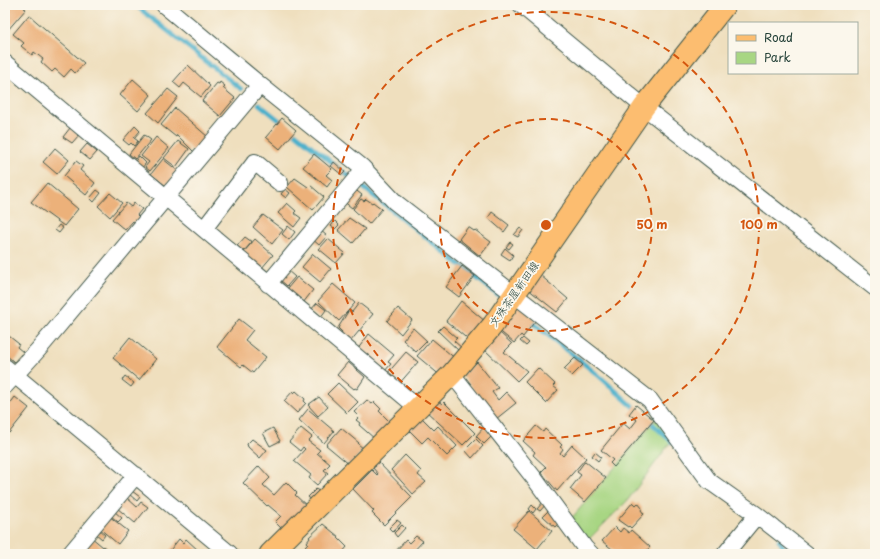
<svg xmlns="http://www.w3.org/2000/svg" width="880" height="559" font-family="'Playpen Sans','Klee One',sans-serif">
  <style>
    .green { fill: #a8d683; stroke: #648a5c }
    .lines { fill: none; stroke-linecap: round; stroke-linejoin: round }
    .stream { stroke: #4cb0cb; stroke-width: 4.5 }
    .building { fill: #ecb17a }
    .minor-casing { stroke: #3e5549; stroke-width: 18 }
    .major-casing { stroke: #3e5549; stroke-width: 23 }
    .minor { stroke: #fff; stroke-width: 16 }
    .major { stroke: #fcbd6f; stroke-width: 21 }
    .ring { fill: none; stroke: #d45610; stroke-width: 2; stroke-dasharray: 7 5 }
    .labels { text-anchor: middle; stroke-width: 3.5; stroke-linejoin: round; paint-order: stroke }
    .street-label { font-size: 11px; fill: #1f3d34; stroke: #fbf7ec }
    .centre { fill: #d45610; stroke: #fbf7ec; stroke-width: 2 }
    .ring-label { font-size: 12px; text-anchor: middle; font-weight: bold; fill: #d45610; stroke: #fbf7ec; stroke-width: 3.5; stroke-linejoin: round; paint-order: stroke }
  </style>
  <rect width="100%" height="100%" fill="#fbf7ec"/>
  <filter id="ink" filterUnits="userSpaceOnUse"><feTurbulence type="fractalNoise" baseFrequency=".025" numOctaves="2"/><feDisplacementMap in="SourceGraphic" scale="8" xChannelSelector="R" yChannelSelector="G"/><feConvolveMatrix kernelMatrix="1 2 1 2 8 2 1 2 1" color-interpolation-filters="sRGB"/></filter>
  <filter id="wash" filterUnits="userSpaceOnUse"><feTurbulence type="fractalNoise" baseFrequency=".012" numOctaves="4" result="noise"/><feDisplacementMap in="SourceGraphic" scale="16" xChannelSelector="R" yChannelSelector="G"/><feGaussianBlur stdDeviation="0.9" result="paint"/><feColorMatrix in="noise" values="0 0 0 0 0 0 0 0 0 0 0 0 0 0 0 0 0 1.4 0 .05"/><feComposite in="paint" operator="in"/></filter>
  <g filter="url(#wash)">
    <rect width="100%" height="100%" fill="#efdfbe"/>
    <path class="green" d="M657 418 673 439 627 501 587 541 570 520Z"/>
    <g class="lines">
      <path class="stream" d="M135 5 241 89
        M259 104 284 124
        M290 129 498 295
        M529 320 598 375 638 411
        M648 420 672 442
        M779 540 788 554"/>
    </g>
    <g id="blocks">
      <path class="building" d="M6 5H27L24 8 26 9 7 31 5 29Z
        M29 15 84 63 75 73 71 69 64 77 55 69 52 72 41 62 43 59 34 52 32 55 21 46 24 43 13 34Z
        M188 65 210 86 201 97 184 83 180 88 173 82Z
        M133 79 151 95 138 111 120 95Z
        M220 82 225 86 223 88 235 98 220 116 202 101 217 83 219 84Z
        M168 89 178 97 158 123 147 113Z
        M175 108 208 137 195 153 177 135 176 137 161 125Z
        M282 118 296 130 280 149 266 137Z
        M135 126 140 131 134 138 138 141 134 146 131 143 129 145 123 140Z
        M70 128 79 135 72 143 63 137Z
        M144 135 151 140 135 159 129 154Z
        M156 137 169 148 150 171 145 167 149 162 141 156Z
        M178 141 189 149 176 167 164 158Z
        M87 144 97 152 90 160 80 152Z
        M55 148 69 160 57 174 43 162Z
        M314 154 332 169 326 175 332 180 327 187 303 167Z
        M139 156 146 163 140 170 133 164Z
        M163 159 178 171 166 186 151 174Z
        M76 161 83 166 80 170 95 183 86 195 64 176Z
        M334 162 345 172 342 175 331 166Z
        M295 178 308 187 310 185 324 197 313 210 287 187Z
        M47 183 78 209 64 226 31 202Z
        M353 188 362 195 352 208 343 201Z
        M285 189 290 193 286 198 281 194Z
        M97 190 101 193 94 202 90 198Z
        M110 193 122 203 110 217 98 206Z
        M361 199 364 201 366 199 372 203 373 202 382 209 369 224 353 209Z
        M126 203 131 207 134 203 142 209 137 215 140 218 136 223 133 221 125 230 112 219Z
        M287 203 296 211 294 213 301 218 294 227 278 213Z
        M492 212 509 225 504 232 488 218Z
        M263 215 283 230 272 244 253 227Z
        M349 218 365 229 353 243 338 230Z
        M335 221 339 225 335 229 331 226Z
        M59 225 63 228 59 233 55 230Z
        M288 226 295 232 289 240 282 234Z
        M468 227 474 231 475 230 491 242 480 256 459 239Z
        M520 228 523 230 518 237 514 235Z
        M319 229 327 236 319 245 311 238Z
        M245 237 252 242 244 251 237 246Z
        M255 239 273 255 261 269 243 253Z
        M328 239 345 253 336 263 319 249Z
        M510 242 513 244 509 249 506 247Z
        M505 248 513 255 510 260 501 254Z
        M313 254 331 269 320 282 302 267Z
        M462 266 475 276 459 297 446 287Z
        M287 270 295 277 287 286 279 279Z
        M540 275 568 299 557 312 528 289Z
        M297 277 313 290 303 303 287 289Z
        M333 284 355 303 339 321 318 301Z
        M461 301 486 322 471 342 446 321Z
        M317 303 326 310 320 318 310 311Z
        M359 303 373 314 350 342 340 335 342 332 338 328 349 310 352 312Z
        M517 303 536 320 523 337 521 335 514 343 496 328Z
        M398 308 412 320 401 334 387 321Z
        M239 319 253 330 245 340 266 357 253 373 243 365 241 367 217 347Z
        M443 326 457 338 454 341 463 349 460 352 438 331Z
        M413 328 427 341 416 352 403 340Z
        M499 332 512 344 504 352 527 371 517 381 483 348Z
        M5 333 19 344 17 347 23 352 14 362 5 354Z
        M369 334 394 355 388 362 391 364 384 372 357 350Z
        M130 337 156 359 139 380 113 358Z
        M523 338 529 343 526 346 520 341Z
        M432 339 457 360 442 377 417 356Z
        M406 352 418 362 398 385 386 375Z
        M575 358 583 365 572 376 564 369Z
        M348 362 365 377 357 389 355 388 354 389 337 375Z
        M477 362 498 388 492 392 498 400 506 392 516 403 496 419 462 375Z
        M538 368 555 384 553 386 558 390 546 403 525 382Z
        M125 376 134 383 131 387 122 380Z
        M338 383 358 402 347 413 327 394Z
        M293 391 294 393 296 391 305 399 304 401 306 403 297 413 284 401Z
        M15 397 29 408 9 433 5 430V405L7 403 9 405Z
        M319 397 328 407 318 416 308 405Z
        M436 399 442 404 444 402 475 433 463 445 426 411Z
        M367 400 372 404 374 402 381 409 379 411 391 423 375 439 359 425 360 423 356 420 359 417 354 412Z
        M636 405 654 420 614 467 610 463 613 460 601 450 623 423 630 429 637 420 629 414Z
        M308 409 334 431 324 443 299 420Z
        M422 418 434 430 438 426 457 446 447 456 428 437 422 443 409 430Z
        M536 426 543 432 545 429 562 445 560 447 563 449 560 453 563 456 572 445 586 458 557 491 541 472 546 467 533 455 535 452 523 441Z
        M484 427 492 436 484 444 476 436Z
        M273 428 280 441 270 446 263 433Z
        M301 428 312 437 308 441 320 450 317 453 330 464 324 470 328 473 317 485 309 478 311 475 294 461 305 449 303 447 300 451 289 442Z
        M341 428 359 443 358 444 364 449 350 465 326 445Z
        M252 439 267 450 260 458 248 447 247 444Z
        M476 439 483 446 472 458 465 450Z
        M595 452 601 457 598 461 592 456Z
        M405 455 421 471 418 475 426 482 413 494 391 470Z
        M375 459 412 497 384 525 372 513 374 511 353 489 372 470 377 475 378 474 373 468 376 466 372 462Z
        M585 461 606 478 585 502 570 489 581 475 577 472Z
        M259 466 270 478 263 485 274 495 286 482 297 493 295 495 308 507 285 532 275 522 281 516 268 505 267 506 243 483Z
        M316 489 321 493 313 501 308 497Z
        M132 491 140 497 137 501 129 494Z
        M126 497 137 507 141 502 148 507 135 523 117 508Z
        M544 501 547 503 540 511 537 509Z
        M633 502 636 505 638 503 642 508 641 510 644 514 631 528 629 526 628 527 618 520Z
        M532 505 536 509 533 513 529 509Z
        M550 509 562 519 555 527 543 516Z
        M114 511 122 518 118 522 110 515Z
        M529 511 552 531 537 549 513 529Z
        M109 516 128 531 118 544 99 528Z
        M397 520 401 523 393 532 389 528Z
        M323 524 339 537 338 538 347 547 341 554H313L305 546 308 543 307 542 310 538 309 537Z
        M402 525 405 528 397 537 394 533Z
        M615 527 620 532 623 528 629 533 631 530 650 547 644 554H618L602 541Z
        M98 529 105 535 102 539 95 533Z
        M416 536 423 541 411 554H393L406 540 409 543Z
        M91 537 103 547 104 546 111 552 110 554H88L81 549Z
        M179 539 183 543 186 539 199 551 196 554H167Z"/>
    </g>
  </g>
  <g filter="url(#ink)">
    <use href="#blocks" fill-opacity="0" stroke="#3e5549" stroke-width="1"/>
    <g class="lines">
      <defs>
        <path id="minor" d="M521 5 644 107 875 288
          M5 63 418 408
          M260 85 362 167 395 202 650 400 709 481 757 515 807 554
          M204 229 255 162 280 183
          M268 284 364 169
          M5 367 230 554
          M452 374 534 478 585 548 591 554
          M5 386 38 350 260 85 164 5
          M70 554 136 475
          M725 554 757 515"/>
        <path id="major" d="M270 554 452 374 493 325 644 107 725 5"/>
      </defs>
      <use href="#minor" class="minor-casing"/>
      <use href="#major" class="major-casing"/>
      <use href="#minor" class="minor"/>
      <use href="#major" class="major"/>
    </g>
  </g>
  <g class="ring">
    <circle cx="546" cy="225" r="106"/>
    <circle cx="546" cy="225" r="213"/>
  </g>
  <g class="labels">
    <g class="street-label">
      <text transform="translate(514 294) rotate(-55)" y="4">文殊茶屋新田線</text>
    </g>
  </g>
  <circle cx="546" cy="225" r="6" class="centre"/>
  <g class="ring-label">
    <text x="652" y="229">50 m</text>
    <text x="759" y="229">100 m</text>
  </g>
  <rect width="880" height="559" fill="none" stroke="#fbf7ec" stroke-width="20"/>
  <rect x="728" y="22" width="130" height="52" fill="#fbf7ec" stroke="#a3ada2"/>
  <rect x="736" y="35" width="20" height="6" fill="#fcbd6f" stroke="#a3ada2"/>
  <text x="764" y="42" font-size="12" fill="#1f3d34">Road</text>
  <rect x="736" y="52" width="20" height="12" fill="#a8d683" stroke="#a3ada2"/>
  <text x="764" y="62" font-size="12" fill="#1f3d34">Park</text>
</svg>
